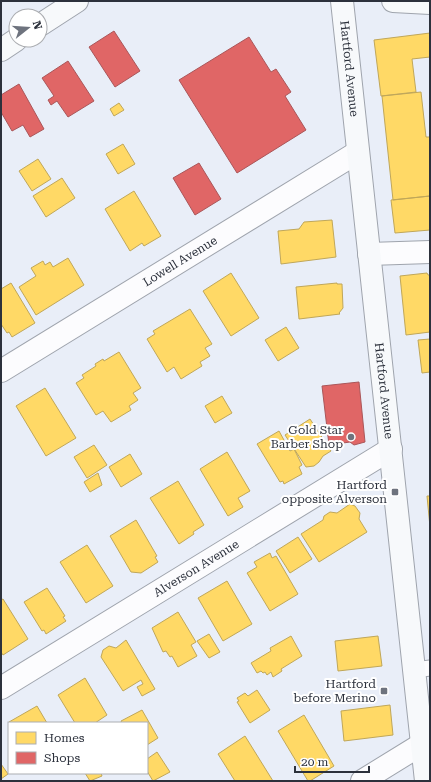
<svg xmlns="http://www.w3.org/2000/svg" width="431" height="782" font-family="'Roboto Serif',serif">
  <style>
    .homes { fill: #ffd966; stroke: #c0a759 }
    .shops { fill: #e06666; stroke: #aa5659 }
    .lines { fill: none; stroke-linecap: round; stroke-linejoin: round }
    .lane-casing { stroke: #9fa4ad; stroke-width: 17 }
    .street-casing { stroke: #9fa4ad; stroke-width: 24 }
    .secondary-casing { stroke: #9fa4ad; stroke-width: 24 }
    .lane { stroke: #fcfcfe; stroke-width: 15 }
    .street { stroke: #fcfcfe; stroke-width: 22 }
    .secondary { stroke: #f7f9fb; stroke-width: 22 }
    .poi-dot { fill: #6e737e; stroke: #fff; stroke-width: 1.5 }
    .labels { text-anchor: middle; stroke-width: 4; stroke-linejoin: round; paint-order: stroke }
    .street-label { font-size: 12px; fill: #2c313c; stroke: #fff }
    .poi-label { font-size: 12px; fill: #2c313c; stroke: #fff; text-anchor: end }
  </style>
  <rect width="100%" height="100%" fill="#e9eef8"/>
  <path class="homes" d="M430 33V57L412 59 416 92 381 96 374 40Z
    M421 92 426 137H430V196L393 200 382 96Z
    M119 103 124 110 114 116 110 109Z
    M123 144 135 164 118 174 106 154Z
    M38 159 51 179 32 191 19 171Z
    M62 178 75 198 46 217 33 196Z
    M134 191 161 236 144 246 142 243 130 251 105 209Z
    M430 196V230L395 233 391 200Z
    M332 220 336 257 281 264 278 231 299 229 304 222Z
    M68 258 84 285 36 315 19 287 36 276 31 268 43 261 45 265 50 262 53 267Z
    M231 273 259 318 231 336 203 291Z
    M427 273 428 275H430V332L406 335 400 276Z
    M11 283 35 323 12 337 9 332 7 333 1 324V289Z
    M337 283V284H342L343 308 339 313 340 314 299 319 296 287Z
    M190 309 212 344 205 348 210 356 200 362 202 366 181 379 174 367 167 372 147 339 155 334 153 331Z
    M286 327 299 348 278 361 265 340Z
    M430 339V372L422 373 418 340Z
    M119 352 141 388 133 393 138 400 129 406 131 410 111 422 103 411 96 415 76 383 84 378 82 375 96 366 95 364 103 359 104 361Z
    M45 388 76 438 46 456 16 406Z
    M222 396 232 413 215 423 205 406Z
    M310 419 331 451 323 456 319 462 314 466 306 467 285 435Z
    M279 431 290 451 294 449 302 465 299 467 302 474 284 484 283 481 280 482 257 444Z
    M94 445 107 465 87 478 74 457Z
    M227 452 250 491 238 498 243 507 228 516 200 469Z
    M130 454 142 474 121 487 109 467Z
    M98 473 102 485 90 492 84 482Z
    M178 481 204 525 193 532 194 534 179 544 150 498Z
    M427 496H430V527Z
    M350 504 355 506 360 513 359 519 367 532 319 562 301 534 323 520 324 516 330 512 337 513Z
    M136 520 157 556 155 557 158 562 141 573 131 572 110 536Z
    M298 537 312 559 290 573 276 551Z
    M87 545 113 586 86 603 60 562Z
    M270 553 272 558 276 556 298 594 270 611 247 573 257 567 254 562Z
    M227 581 252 624 223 641 198 598Z
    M47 588 65 616 63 617 66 621 46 634 44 630 42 631 24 602Z
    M3 599 28 639 3 655 1 652V600Z
    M178 612 196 642 191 645 197 656 178 667 172 656 170 657 166 651 163 652 152 628Z
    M209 634 220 652 209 658 197 641Z
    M291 636 302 656 281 669 282 671 273 677 271 672 267 675 265 672 263 673 261 671 257 673 251 663 271 651 270 648Z
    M378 636 382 666 338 671 335 641Z
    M126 640 155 689 142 696 137 687 143 684 141 680 123 691 101 657 103 650 109 646 116 648Z
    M85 678 107 715 95 723H75L58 695Z
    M257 690 270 710 250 723 237 702 239 701 237 698 245 693 248 696Z
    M390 705 393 735 344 741 341 711Z
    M37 706 47 723H10L9 722Z
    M142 710 158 738 147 745V723H122L121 721Z
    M304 715 334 766 310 781H308L278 731Z
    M245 736 273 781H235L218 754Z
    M157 752 170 772 153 781 147 771V759Z
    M1 764 8 774 1 779Z
    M85 773H101L102 776 90 781Z"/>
  <path class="shops" d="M114 31 140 71 115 87 89 47Z
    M249 37 271 72 276 69 291 92 285 96 306 130 237 173 179 80Z
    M68 61 94 101 68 117 57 101 51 105 48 100 54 96 42 78Z
    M19 84 44 129 30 137 23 125 12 131 1 112V95Z
    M199 163 221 199 195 215 173 178Z
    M359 382 365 442 354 445 350 442 329 445 322 386Z"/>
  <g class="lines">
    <defs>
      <path id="lane" d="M414 670 430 668"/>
      <g id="street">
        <path d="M369 254 430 252"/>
        <path id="s1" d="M1 371 358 152"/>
        <path id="s2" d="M1 688 391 449"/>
        <path d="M362 781 422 744"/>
      </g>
      <g id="secondary">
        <path id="s3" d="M342 1 426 781"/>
        <path d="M393 1 430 3"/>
        <path d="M40 25 77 1"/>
        <path d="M1 50 16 40"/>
      </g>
    </defs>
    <use href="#lane" class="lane-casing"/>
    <use href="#street" class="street-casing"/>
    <use href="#secondary" class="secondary-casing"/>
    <use href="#lane" class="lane"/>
    <use href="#street" class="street"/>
    <use href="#secondary" class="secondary"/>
  </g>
  <g class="poi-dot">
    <circle cx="351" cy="437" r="4"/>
    <rect x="391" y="488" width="8" height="8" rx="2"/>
    <rect x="380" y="687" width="8" height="8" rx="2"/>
  </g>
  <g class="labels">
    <g class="street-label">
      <text dy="4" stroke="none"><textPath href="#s3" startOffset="68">Hartford Avenue</textPath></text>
      <text dy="4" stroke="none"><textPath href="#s1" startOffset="210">Lowell Avenue</textPath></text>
      <text dy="4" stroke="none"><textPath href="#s3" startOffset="392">Hartford Avenue</textPath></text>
      <text dy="4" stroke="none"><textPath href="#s2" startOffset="229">Alverson Avenue</textPath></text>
    </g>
    <g class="poi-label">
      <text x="343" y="434">Gold Star<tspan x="343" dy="14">Barber Shop</tspan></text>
      <text x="387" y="489">Hartford<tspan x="387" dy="14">opposite Alverson</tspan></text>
      <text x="376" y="688">Hartford<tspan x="376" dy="14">before Merino</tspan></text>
    </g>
  </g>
  <rect width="431" height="782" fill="none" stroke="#2c313c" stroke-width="4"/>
  <rect x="8" y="722" width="140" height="52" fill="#ffffff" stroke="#abadb1"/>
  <rect x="16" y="732" width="20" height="12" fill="#ffd966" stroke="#abadb1"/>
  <text x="44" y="742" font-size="12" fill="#2c313c">Homes</text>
  <rect x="16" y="752" width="20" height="12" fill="#e06666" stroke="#abadb1"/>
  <text x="44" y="762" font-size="12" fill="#2c313c">Shops</text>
  <g transform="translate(28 28) rotate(73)"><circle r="19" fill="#ffffff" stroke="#abadb1"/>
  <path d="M0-3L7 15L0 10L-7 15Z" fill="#6e737e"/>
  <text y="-6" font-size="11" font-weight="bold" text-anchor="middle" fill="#2c313c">N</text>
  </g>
  <path d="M295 766v6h74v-6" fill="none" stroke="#2c313c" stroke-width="2"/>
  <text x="301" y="766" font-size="12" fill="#2c313c" stroke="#ffffff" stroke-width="3" paint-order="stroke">20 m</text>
</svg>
